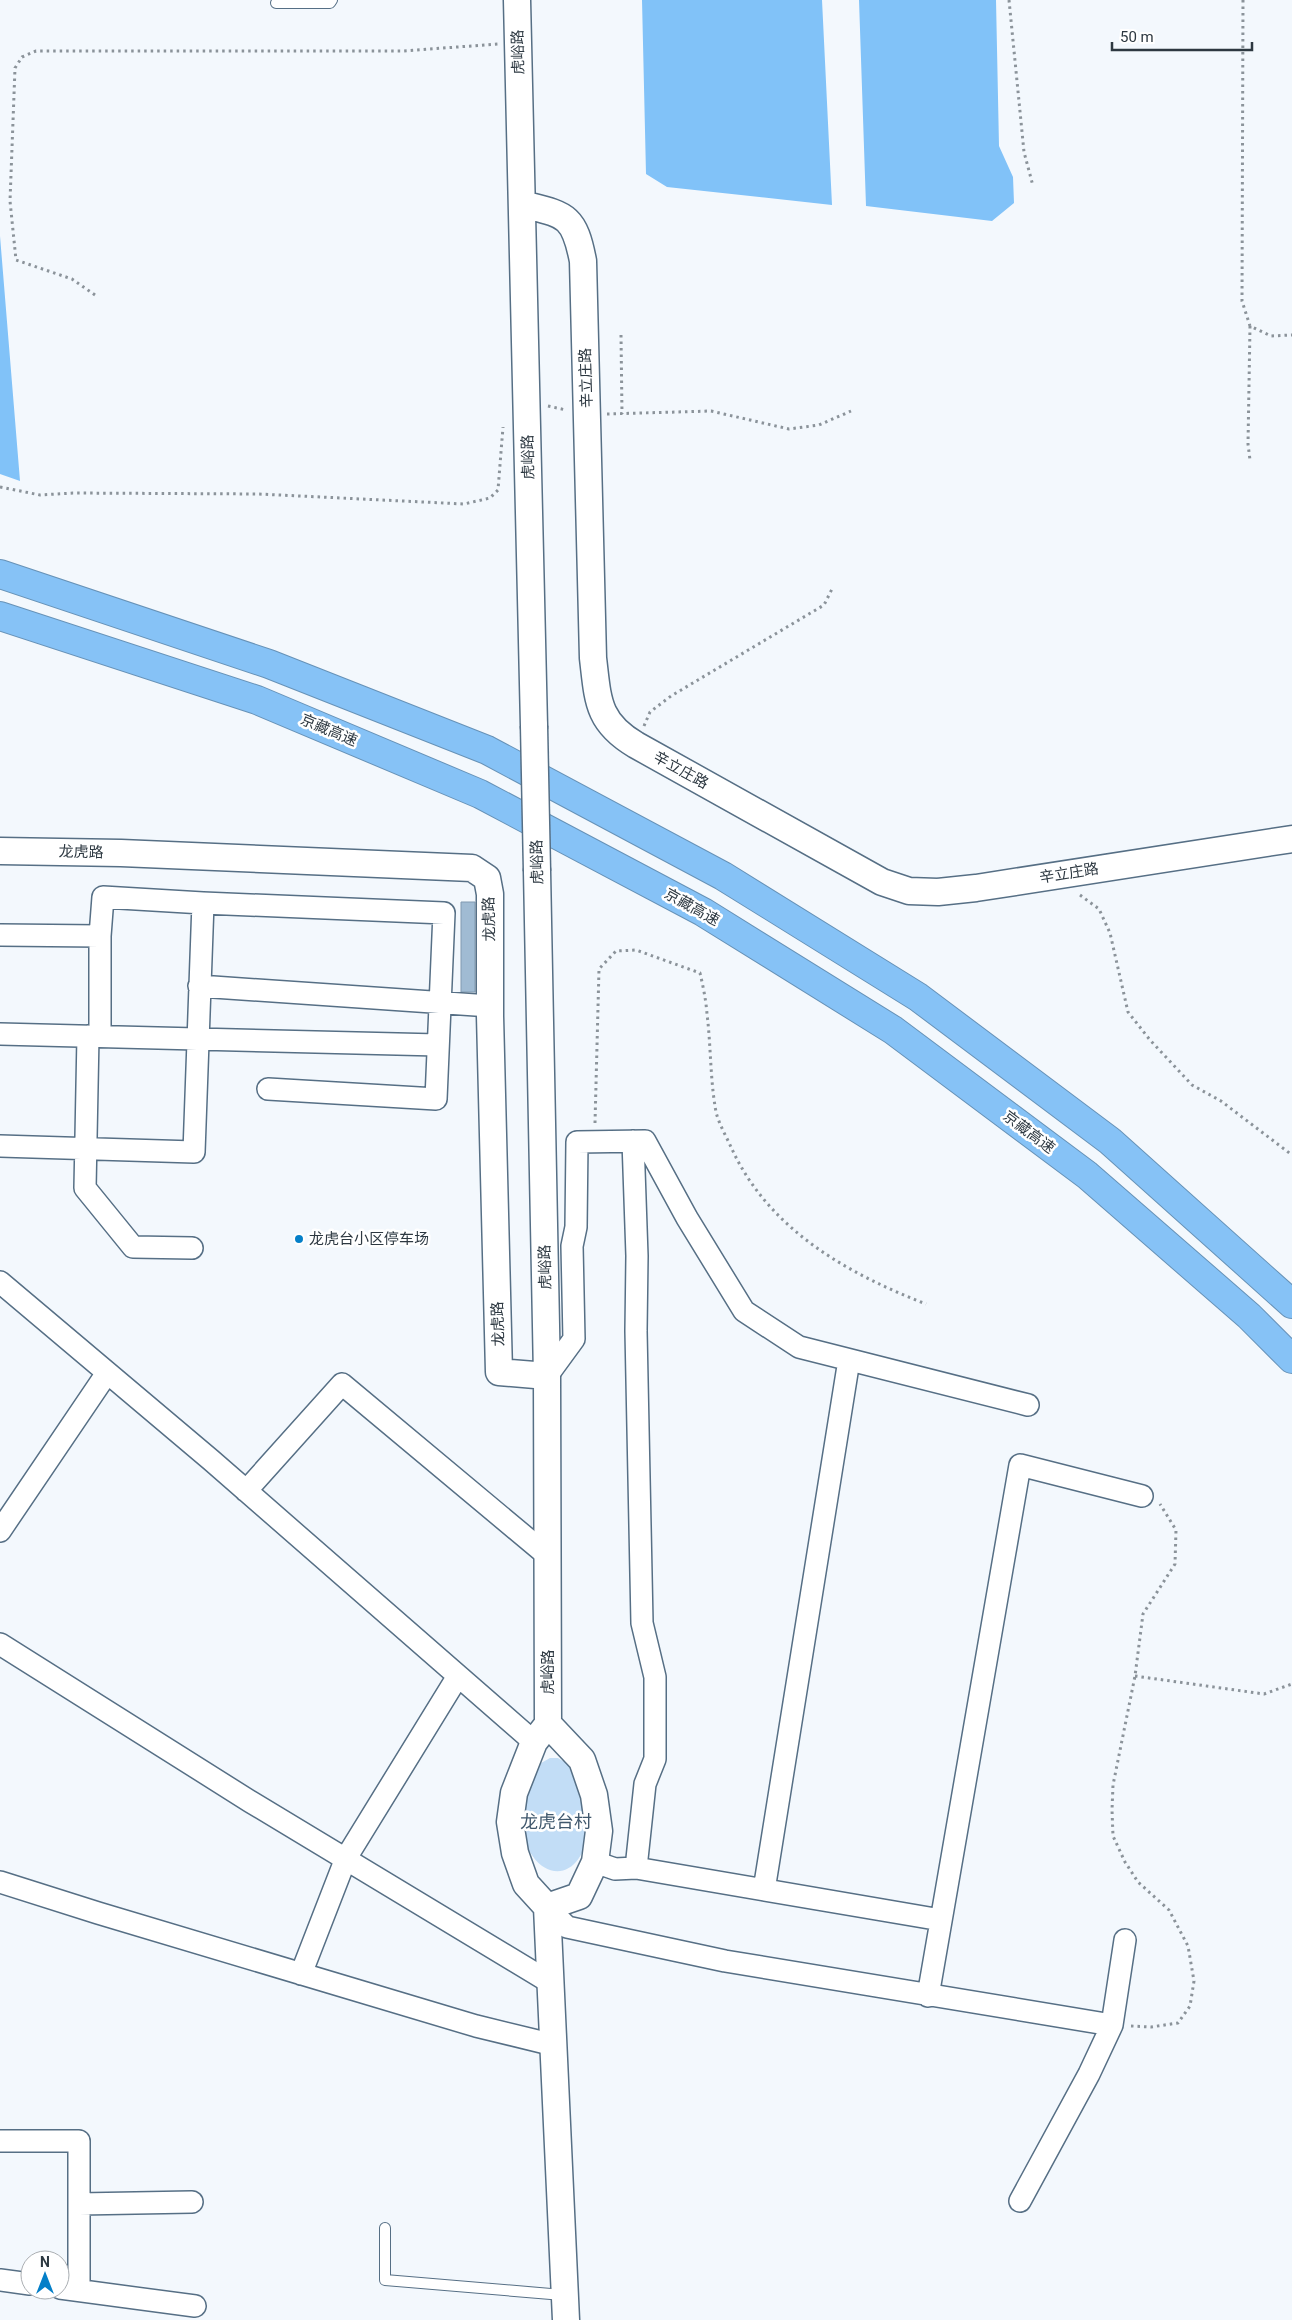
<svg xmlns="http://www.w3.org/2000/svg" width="1292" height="2320" font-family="Roboto,'Noto Sans SC',sans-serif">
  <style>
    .green { fill: #c2ddf6 }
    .forest { fill: #81c2f8 }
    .building { fill: #a0bbd3; stroke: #809ab1 }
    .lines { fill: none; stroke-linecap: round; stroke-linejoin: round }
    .service-casing { stroke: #566f85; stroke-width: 12 }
    .minor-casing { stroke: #566f85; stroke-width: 24 }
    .tertiary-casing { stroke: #566f85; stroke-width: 29 }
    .motorway-casing { stroke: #6792b7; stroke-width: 30 }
    .path { stroke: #8b939a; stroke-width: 3; stroke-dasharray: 2.5 4; stroke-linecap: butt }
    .service { stroke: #fff; stroke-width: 10 }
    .minor { stroke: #fff; stroke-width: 21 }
    .tertiary { stroke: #fff; stroke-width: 26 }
    .motorway { stroke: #86c2f6; stroke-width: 28 }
    .tertiary-bridge-casing { stroke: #566f85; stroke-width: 29; stroke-linecap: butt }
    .tertiary-bridge { stroke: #fff; stroke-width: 26 }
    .poi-dot { fill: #047fc8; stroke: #fff; stroke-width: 2 }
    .labels { text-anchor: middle; stroke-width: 5; stroke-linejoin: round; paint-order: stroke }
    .street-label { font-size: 15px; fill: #2d3841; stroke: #fff }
    .poi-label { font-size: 15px; fill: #2d3841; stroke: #fff; text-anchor: start }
    .quarter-label { font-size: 18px; fill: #40586d; stroke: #fff }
  </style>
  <rect width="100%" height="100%" fill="#f3f8fd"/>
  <path class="green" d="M550 1758H558L574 1768C578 1782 589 1807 589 1820 586 1897 519 1882 521 1809 522 1796 532 1779 536 1766Z"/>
  <path class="forest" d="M642 0H822L832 205 667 187 646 174Z
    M859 0H996L999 146 1013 177 1014 203 992 221 866 206Z
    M0 236 20 481 0 474Z"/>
  <path class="building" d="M461 902H475V992H461Z"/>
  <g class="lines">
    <defs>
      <path id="service" d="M276 3H330L332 0
        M385 2228V2280L563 2295"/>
      <path id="minor" d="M0 935 100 936 103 897 203 903 444 913 436 1099 268 1089
        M100 936V1036
        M199 986 490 1006
        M0 1034 438 1045
        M88 1036 85 1188 133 1247 192 1248
        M0 1146 194 1152 203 903
        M0 1282 211 1460 534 1742
        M547 1376 574 1339 572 1246 576 1227 577 1142 645 1141 687 1218 744 1311 799 1347 1028 1405
        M246 1491 342 1384 548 1556
        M0 1531 107 1373
        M0 1644 251 1802 551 1983
        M595 1862 615 1869 636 1868 645 1784 655 1759V1677L642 1623 636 1331 637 1256 633 1141
        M636 1868 941 1920
        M0 1882 98 1913 476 2026 554 2045
        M764 1890 849 1360
        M547 1907 567 1927 725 1961 1112 2025 1125 1940
        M301 1974 346 1858 458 1676
        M928 1996 1020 1465 1142 1496
        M0 2141H79V2204
        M1020 2201 1089 2074 1112 2025
        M0 2280 30 2284
        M60 2288 195 2306
        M79 2290V2204L192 2202"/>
      <path id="tertiary" d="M517 0 534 726
        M522 204C565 215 574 214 583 261L593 658C598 700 597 722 636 745L882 882 909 891 938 892 976 888 1292 839
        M0 851 121 853 472 868 487 878 490 894V1016L499 1372 547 1376
        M537 871 547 1376 548 1724
        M547 1907 579 1896 595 1862 599 1831 594 1795 582 1760 548 1724 534 1742 514 1793 510 1822 515 1853 526 1884 547 1907 566 2320"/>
      <path id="motorway" d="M0 574 269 664 487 750 723 876 918 997 1110 1141 1292 1304
        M0 616 257 700 480 794 703 912 893 1030 1087 1175 1249 1316 1292 1359"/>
    </defs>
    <use href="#service" class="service-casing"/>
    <use href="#minor" class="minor-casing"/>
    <use href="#tertiary" class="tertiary-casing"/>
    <use href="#motorway" class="motorway-casing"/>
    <path class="path" d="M1009 0 1024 152 1033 186
      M1243 0 1242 301 1250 326 1271 336 1292 335
      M95 295 72 279 16 260 10 201 15 68 22 57 36 51H403L498 44
      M1250 326 1248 444 1250 460
      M621 335 622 414
      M548 406 566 410
      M607 414 711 411 789 429 819 425 851 411
      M0 487 40 495 73 493 259 494 464 504 490 498 498 490 503 427
      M644 726 650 712 671 696 824 605 833 587
      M1080 895 1099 909 1110 933 1128 1012 1150 1040 1192 1085 1221 1101 1292 1155
      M595 1123 599 969 616 951 636 950 700 973C703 986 706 1000 707 1014 711 1046 710 1079 716 1112 719 1124 726 1136 731 1147 768 1229 846 1273 926 1304
      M1135 1676 1264 1694 1292 1684
      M1131 2026 1151 2027 1178 2023 1190 2006 1194 1981 1188 1946 1169 1910 1138 1882 1125 1862 1113 1836 1112 1810 1113 1785 1135 1676 1143 1614 1175 1564 1176 1530 1160 1504"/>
    <use href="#service" class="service"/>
    <use href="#minor" class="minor"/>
    <use href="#tertiary" class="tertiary"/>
    <use href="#motorway" class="motorway"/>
    <defs>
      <path id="tertiary-bridge" d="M534 726 537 871"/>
    </defs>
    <use href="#tertiary-bridge" class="tertiary-bridge-casing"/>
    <use href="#tertiary-bridge" class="tertiary-bridge"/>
  </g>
  <circle class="poi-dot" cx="299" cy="1239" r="5"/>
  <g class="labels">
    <g class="street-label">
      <text transform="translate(518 52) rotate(-91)" y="5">虎峪路</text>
      <text transform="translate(586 378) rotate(-92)" y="5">辛立庄路</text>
      <text transform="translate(528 457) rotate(-91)" y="5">虎峪路</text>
      <text transform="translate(329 730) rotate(23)" y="5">京藏高速</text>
      <text transform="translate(681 770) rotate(29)" y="5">辛立庄路</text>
      <text transform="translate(81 852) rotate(1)" y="5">龙虎路</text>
      <text transform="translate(537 862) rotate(-91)" y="5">虎峪路</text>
      <text transform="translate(1069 873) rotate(-9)" y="5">辛立庄路</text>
      <text transform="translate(692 907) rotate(29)" y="5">京藏高速</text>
      <text transform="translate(489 919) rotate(-91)" y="5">龙虎路</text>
      <text transform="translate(1029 1132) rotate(37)" y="5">京藏高速</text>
      <text transform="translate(545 1267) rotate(-91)" y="5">虎峪路</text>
      <text transform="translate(498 1324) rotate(-92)" y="5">龙虎路</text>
      <text transform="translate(548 1672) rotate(-90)" y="5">虎峪路</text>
    </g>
    <g class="poi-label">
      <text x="309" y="1244">龙虎台小区停车场</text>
    </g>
    <g class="quarter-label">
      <text x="556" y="1828">龙虎台村</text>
    </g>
  </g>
  <g transform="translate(45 2275)"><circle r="24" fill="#ffffff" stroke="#abafb3"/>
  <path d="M0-4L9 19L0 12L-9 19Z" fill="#047fc8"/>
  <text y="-8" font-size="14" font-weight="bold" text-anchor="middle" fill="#2d3841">N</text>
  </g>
  <path d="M1112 42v8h140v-8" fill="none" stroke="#2d3841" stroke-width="2.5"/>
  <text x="1120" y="42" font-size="15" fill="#2d3841" stroke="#ffffff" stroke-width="4" paint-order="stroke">50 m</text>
</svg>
